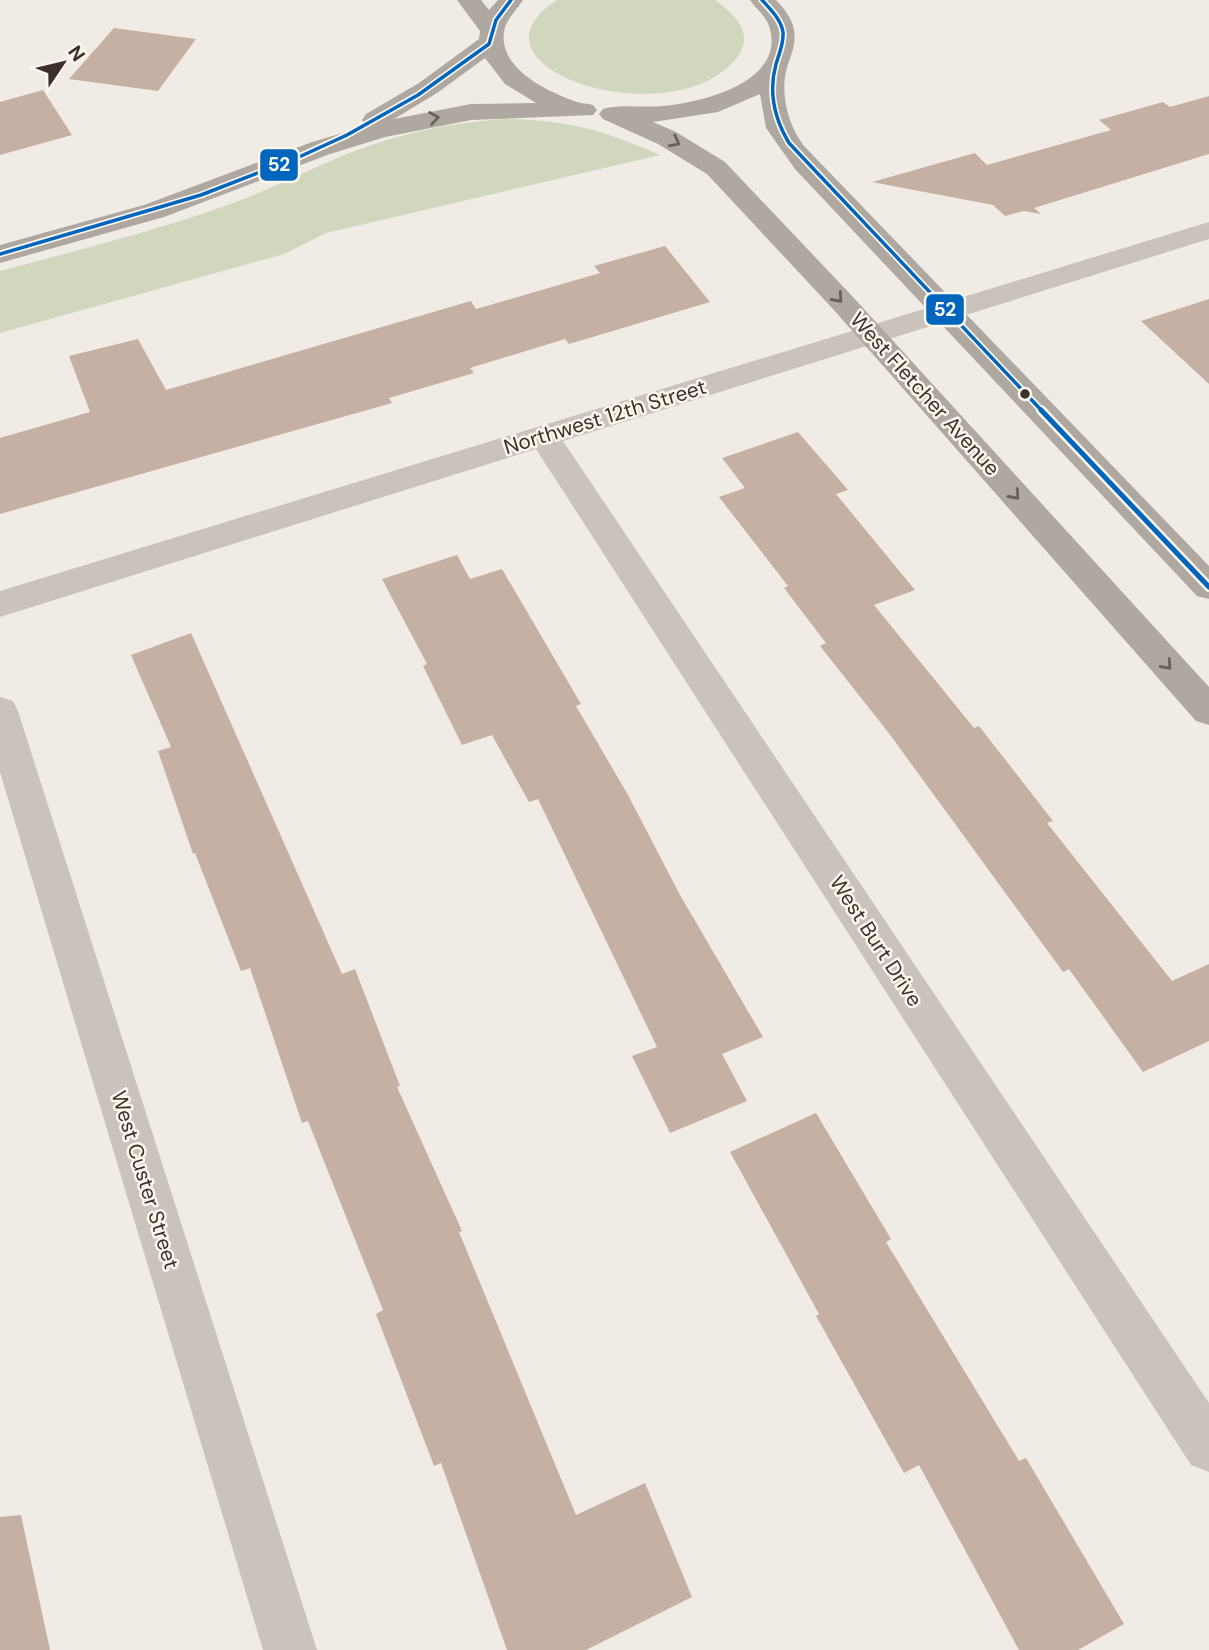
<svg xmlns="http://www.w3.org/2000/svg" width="1209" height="1650" font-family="'DM Sans',sans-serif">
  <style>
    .green { fill: #d0d7bd }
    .building { fill: #c6b0a4 }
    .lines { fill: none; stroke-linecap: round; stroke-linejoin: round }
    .minor { fill: #cac3bc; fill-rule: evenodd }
    .major { fill: #afa8a1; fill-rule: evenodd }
    .bus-1-far1-casing { stroke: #fcf6ed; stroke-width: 7 }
    .bus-1-casing { stroke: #fcf6ed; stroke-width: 10 }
    .bus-1-far1 { stroke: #0065bd; stroke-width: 3.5 }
    .bus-1 { stroke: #0065bd; stroke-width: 5 }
    .oneway { stroke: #6a605a }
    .bus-dot { fill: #3c302a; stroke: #fcf6ed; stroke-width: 2.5 }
    .labels { text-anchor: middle; stroke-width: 5; stroke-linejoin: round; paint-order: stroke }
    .street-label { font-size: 21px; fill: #3c302a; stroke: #fcf6ed }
    .line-badge { stroke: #fcf6ed; stroke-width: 2.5 }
    .badge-label { font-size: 19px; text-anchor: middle; font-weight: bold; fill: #fff }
  </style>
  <rect width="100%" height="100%" fill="#f0ebe4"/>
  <path class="green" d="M557 0H715C733 13 755 33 738 56 676 140 451 68 557 0Z
    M504 119C567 120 603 130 660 155L326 233 284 254 0 333V271C79 250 159 230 236 202 289 182 339 153 394 138 430 127 466 122 504 119Z"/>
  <path class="building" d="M114 28 196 39 158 91 69 79Z
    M43 90 72 135 0 155V102Z
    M1209 96V154L1034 208 1041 214 1024 211 1005 216 993 205 872 182 975 153 987 165 1111 130 1099 120 1163 102 1170 107Z
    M665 246 710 302 569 344 565 339 470 368 474 373 389 398 392 403 0 514V438L90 412 69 356 138 339 166 390 471 301 476 309 600 273 594 266Z
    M1209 299V384L1141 321Z
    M798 432 848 490 836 494 915 590 874 605 974 728 979 726 1053 821 1047 823 1172 981 1209 964V1041L1143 1072 1069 969 1063 972 888 732 820 646 826 643 784 588 788 586 719 497 745 488 722 458Z
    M457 555 470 579 502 569 581 704 576 706 628 795 680 895 763 1037 722 1054 747 1101 670 1133 632 1056 657 1047 538 799 529 802 492 735 462 745 423 666 427 664 382 579Z
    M191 633 342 974 355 969 400 1086 397 1087 462 1231 459 1232 576 1515 645 1483 692 1597 586 1650H507L441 1463 434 1466 376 1314 383 1310 308 1121 302 1123 250 968 241 971 195 853 193 854 158 751 171 747 131 655Z
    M816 1113 891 1239 886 1242 1019 1461 1026 1458 1124 1624 1078 1650H1019L919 1465 904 1473 816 1316 819 1314 730 1152Z
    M21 1515 50 1650H0V1517Z"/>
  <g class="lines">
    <path class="minor" d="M1209 222V239L563 441 1209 1403V1472L1191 1465 536 449 0 617V591Z
      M0 697 13 701 18 711 317 1650H263L0 772Z"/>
    <path class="major" d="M457 0H481L489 10 498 0H523C516 11 506 19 504 32 498 69 550 93 577 102 581 104 588 103 593 105L597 110 593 115 471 120 385 137 330 154 164 217 0 263V245L144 205 312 142 367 126 362 120 366 114 419 83 479 39 480 31ZM485 58 505 84 536 103 471 104 394 119 437 93Z
      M750 0H776C797 22 799 36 788 64 779 90 787 124 804 146L1209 566V599L1197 596 795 169 766 128 760 94 718 112 653 122 676 132 725 162 853 297 1209 687V725L1196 721 833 309 707 174 658 144 603 119 599 114 603 109C621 104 643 108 662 106 700 103 788 82 769 26 765 15 756 9 750 0Z"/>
    <defs>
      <path id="bus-1-far1" d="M762 0C770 9 781 19 783 32 784 43 779 54 776 64 768 93 774 118 789 143L1043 412
        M0 254 201 195 299 157 347 135 418 95 489 44 496 20 511 0"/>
      <path id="bus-1" d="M1041 410 1209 587"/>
    </defs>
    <use href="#bus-1-far1" class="bus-1-far1-casing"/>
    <use href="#bus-1" class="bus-1-casing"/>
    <use href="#bus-1-far1" class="bus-1-far1"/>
    <use href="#bus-1" class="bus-1"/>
  </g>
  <defs><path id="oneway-chevron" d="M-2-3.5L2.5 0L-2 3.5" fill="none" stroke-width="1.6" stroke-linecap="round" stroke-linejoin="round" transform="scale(1.75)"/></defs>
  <g class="oneway">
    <use href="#oneway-chevron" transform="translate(434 118) rotate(-9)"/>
    <use href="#oneway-chevron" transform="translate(675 142) rotate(27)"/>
    <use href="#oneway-chevron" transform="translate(838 298) rotate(48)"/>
    <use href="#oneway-chevron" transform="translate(1015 495) rotate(48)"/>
    <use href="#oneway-chevron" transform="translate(1167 665) rotate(48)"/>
  </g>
  <circle class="bus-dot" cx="1025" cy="394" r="6"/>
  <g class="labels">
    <g class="street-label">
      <text transform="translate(925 394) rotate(48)" y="7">West Fletcher Avenue</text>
      <text transform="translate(605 417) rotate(-17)" y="7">Northwest 12th Street</text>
      <text transform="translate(876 941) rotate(57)" y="7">West Burt Drive</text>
      <text transform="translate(145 1180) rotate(73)" y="7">West Custer Street</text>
    </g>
  </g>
  <g class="line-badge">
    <rect x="259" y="148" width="40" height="34" rx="7" fill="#0065bd"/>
    <rect x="925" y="293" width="40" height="33" rx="7" fill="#0065bd"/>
  </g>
  <g class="badge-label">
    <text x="279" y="171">52</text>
    <text x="945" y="316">52</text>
  </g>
  <g transform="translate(63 63) rotate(55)" stroke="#fcf6ed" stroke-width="5" paint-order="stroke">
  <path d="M0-5L12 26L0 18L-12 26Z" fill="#3c302a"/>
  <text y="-10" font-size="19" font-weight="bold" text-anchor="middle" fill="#3c302a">N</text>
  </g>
</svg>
